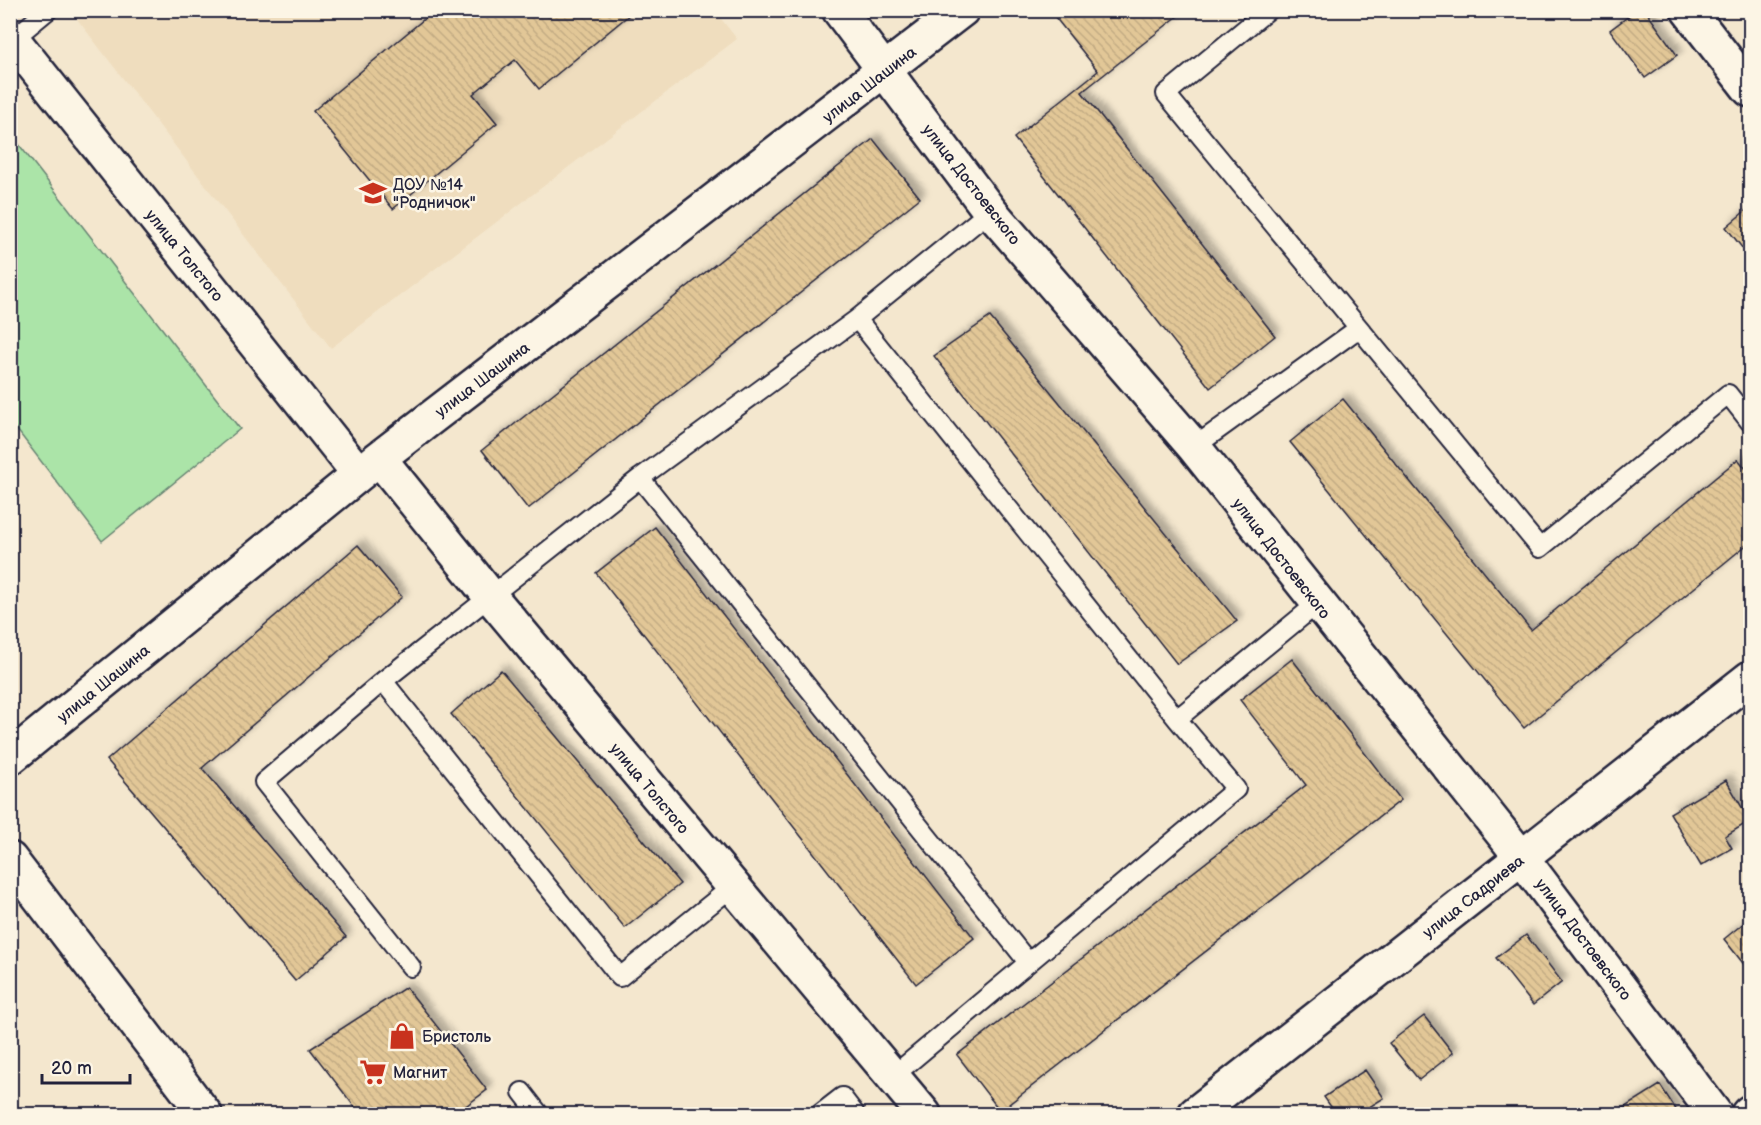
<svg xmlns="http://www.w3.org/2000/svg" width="1761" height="1125" font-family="'Balsamiq Sans',sans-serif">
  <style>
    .built { fill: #efddbe }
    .park { fill: #abe4a8; stroke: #668372; stroke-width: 1.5 }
    .building { fill: url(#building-back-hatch); stroke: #22223b; stroke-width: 1.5; filter: url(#shadow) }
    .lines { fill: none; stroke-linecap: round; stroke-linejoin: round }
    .service-casing { stroke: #22223b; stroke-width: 22 }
    .minor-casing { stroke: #22223b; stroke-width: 38 }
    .service { stroke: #fcf5e5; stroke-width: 18 }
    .minor { stroke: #fcf5e5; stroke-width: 33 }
    .labels { text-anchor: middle; stroke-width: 5; stroke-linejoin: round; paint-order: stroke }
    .street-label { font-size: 16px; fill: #22223b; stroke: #fcf5e5 }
    .poi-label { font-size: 16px; fill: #22223b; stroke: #fcf5e5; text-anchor: start }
  </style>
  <defs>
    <pattern id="building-back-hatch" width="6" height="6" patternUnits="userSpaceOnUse" patternTransform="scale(1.5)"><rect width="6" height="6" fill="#e2c797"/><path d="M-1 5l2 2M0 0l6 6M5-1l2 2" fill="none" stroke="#c2ab83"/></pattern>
    <filter id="shadow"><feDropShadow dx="5.5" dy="-5.5" stdDeviation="3" flood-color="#0004"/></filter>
  </defs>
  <rect width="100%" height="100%" fill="#f4e7ce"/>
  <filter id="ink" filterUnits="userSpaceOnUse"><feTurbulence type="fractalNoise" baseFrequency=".0167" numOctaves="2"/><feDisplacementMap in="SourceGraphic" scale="12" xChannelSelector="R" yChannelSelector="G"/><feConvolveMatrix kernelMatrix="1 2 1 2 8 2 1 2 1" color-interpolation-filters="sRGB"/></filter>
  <g filter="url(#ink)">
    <path class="built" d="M80 10H714L737 39 331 348 74 15Z"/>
    <path class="park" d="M10 133 240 429 102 541 11 422Z"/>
    <path class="building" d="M435 10H635L539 89 515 60 473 94 497 123 393 209 313 111Z
      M1062 10 1183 12 1082 92 1275 336 1210 388 1014 138 1098 71 1055 17Z
      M1637 10H1645L1677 55 1645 78 1610 30Z
      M873 139 920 198 528 509 482 450Z
      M1750 207V258L1726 227Z
      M990 317 1237 621 1177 664 934 356Z
      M1343 399 1531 630 1738 459 1750 474V542L1524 728 1290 442Z
      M655 527 974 938 916 984 596 573Z
      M358 545 402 597 202 768 346 937 295 981 107 760Z
      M1292 659 1401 800 1000 1111 957 1055 1306 785 1240 700Z
      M501 670 680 884 625 928 451 714Z
      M1726 780 1750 821 1725 836 1732 848 1701 866 1670 813Z
      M1750 918V972L1724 939Z
      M1526 935 1562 982 1533 1005 1496 958Z
      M406 987 487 1090 455 1114H360L310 1049Z
      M1424 1016 1453 1053 1419 1080 1389 1043Z
      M1365 1070 1384 1098 1358 1114H1336L1324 1097Z
      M1660 1085 1679 1114H1614Z"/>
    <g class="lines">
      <defs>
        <path id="service" d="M1268 10 1166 94 1359 328
          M13 39 48 10
          M857 319 990 211
          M1194 447 1359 328 1540 548 1728 394 1750 422
          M640 478 857 319 1177 719
          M383 681 620 977 732 887
          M411 967 264 782 383 681 640 478 1028 962
          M893 1076 1236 789 1177 719 1318 603
          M522 1092 539 1114
          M820 1114 842 1097 855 1114"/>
        <path id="minor" d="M839 10 990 211 1194 447 1522 858 1715 1114
          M1688 10 1750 90
          M10 36 359 474
          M379 458 490 596 924 1114
          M10 758 379 458 962 10
          M10 859 205 1114
          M1195 1114 1750 678
          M1748 1114 1750 1112"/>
      </defs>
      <use href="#service" class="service-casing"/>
      <use href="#minor" class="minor-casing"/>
      <use href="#service" class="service"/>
      <use href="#minor" class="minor"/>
    </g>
  </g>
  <defs>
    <symbol id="school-bare" viewBox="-9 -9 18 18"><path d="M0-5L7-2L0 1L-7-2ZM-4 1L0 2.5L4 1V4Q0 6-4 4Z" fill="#c8321e" stroke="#fcf5e5" stroke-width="2.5" paint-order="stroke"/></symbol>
    <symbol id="shop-bare" viewBox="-9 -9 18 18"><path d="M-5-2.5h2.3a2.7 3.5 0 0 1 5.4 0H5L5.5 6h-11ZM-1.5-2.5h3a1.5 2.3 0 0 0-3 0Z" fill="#c8321e" stroke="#fcf5e5" stroke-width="2.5" paint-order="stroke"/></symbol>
    <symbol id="supermarket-bare" viewBox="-9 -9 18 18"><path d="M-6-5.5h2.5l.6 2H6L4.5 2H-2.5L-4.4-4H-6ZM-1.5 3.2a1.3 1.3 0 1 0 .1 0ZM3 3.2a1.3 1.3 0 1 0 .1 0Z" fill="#c8321e" stroke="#fcf5e5" stroke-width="2.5" paint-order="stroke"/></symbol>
  </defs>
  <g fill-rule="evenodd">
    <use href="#school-bare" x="354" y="174" width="38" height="38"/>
    <use href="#shop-bare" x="383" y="1017" width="38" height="38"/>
    <use href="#supermarket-bare" x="354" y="1053" width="38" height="38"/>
  </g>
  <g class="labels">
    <g class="street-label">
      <text transform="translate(869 84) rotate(-38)" y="6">улица Шашина</text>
      <text transform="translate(972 184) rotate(52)" y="6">улица Достоевского</text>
      <text transform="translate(185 255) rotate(51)" y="6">улица Толстого</text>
      <text transform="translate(482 379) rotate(-37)" y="6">улица Шашина</text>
      <text transform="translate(1282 558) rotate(52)" y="6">улица Достоевского</text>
      <text transform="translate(103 683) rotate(-39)" y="6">улица Шашина</text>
      <text transform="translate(650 788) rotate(50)" y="6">улица Толстого</text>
      <text transform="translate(1473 896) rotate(-38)" y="6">улица Садриева</text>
      <text transform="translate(1584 939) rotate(53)" y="6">улица Достоевского</text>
    </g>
    <g class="poi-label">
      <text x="393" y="190">ДОУ №14<tspan x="393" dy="18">"Родничок"</tspan></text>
      <text x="422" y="1042">Бристоль</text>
      <text x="393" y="1078">Магнит</text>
    </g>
  </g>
  <rect width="1761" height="1125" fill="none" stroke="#fcf5e5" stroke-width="36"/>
  <rect x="18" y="18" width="1725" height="1089" fill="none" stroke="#22223b" stroke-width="2" filter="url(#ink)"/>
  <path d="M42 1074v9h88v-9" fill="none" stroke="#22223b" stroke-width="3"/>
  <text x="51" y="1074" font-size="18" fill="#22223b" stroke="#fcf5e5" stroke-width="4.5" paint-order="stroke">20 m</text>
</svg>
